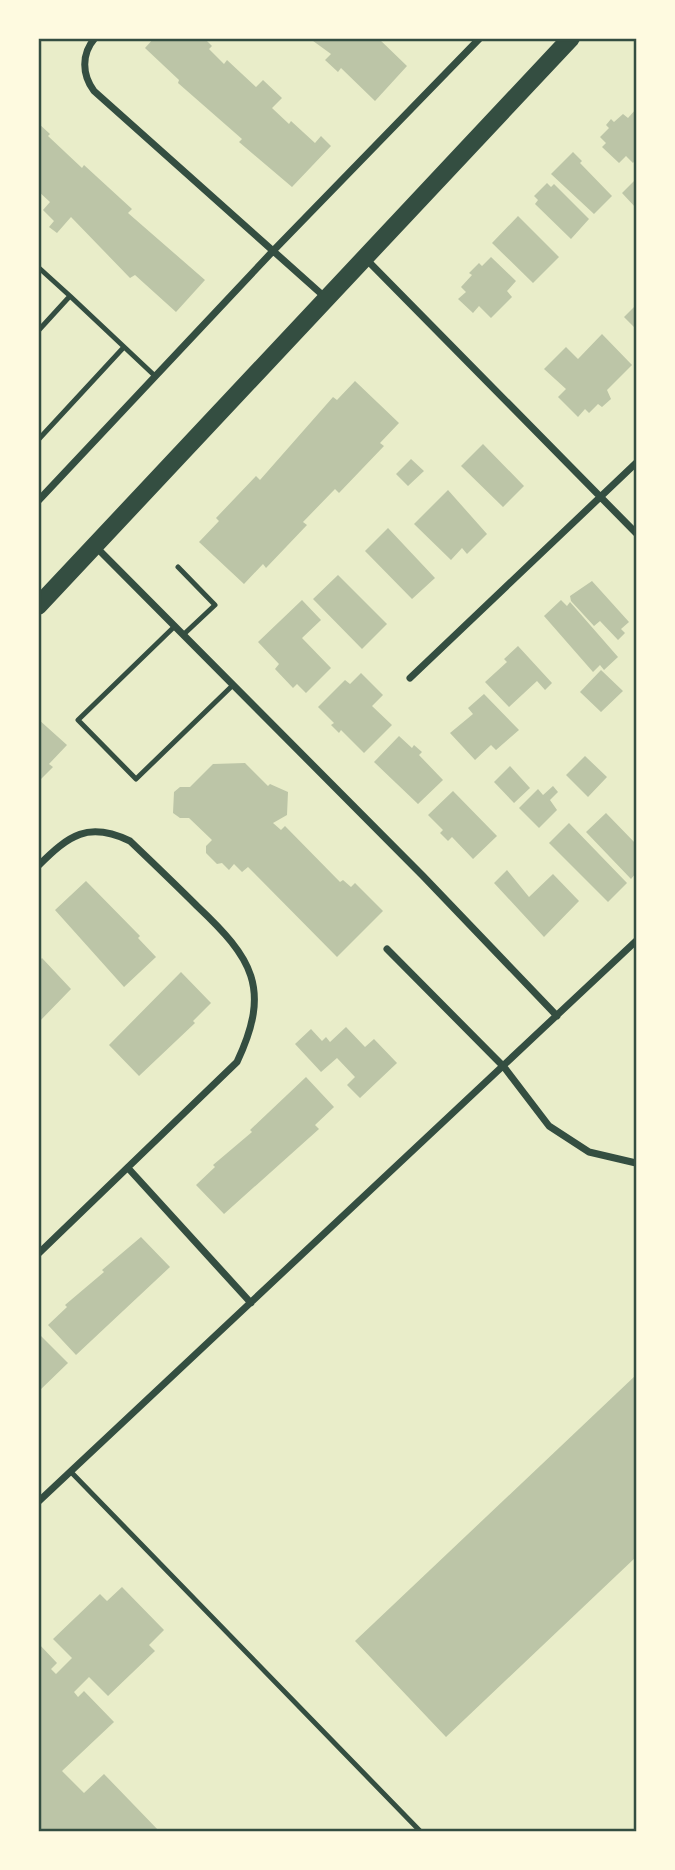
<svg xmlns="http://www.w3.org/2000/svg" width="675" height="1870" font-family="Montserrat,sans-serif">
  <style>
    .building { fill: #bcc5a7 }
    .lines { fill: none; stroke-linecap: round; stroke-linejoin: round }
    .service { stroke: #344e41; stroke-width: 5 }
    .minor { stroke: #344e41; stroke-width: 7 }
    .primary { stroke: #344e41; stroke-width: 18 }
    .neatline { fill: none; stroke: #344e41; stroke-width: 2.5 }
  </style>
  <rect width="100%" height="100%" fill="#e9edc9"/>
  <path class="building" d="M154 38H204L212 46 209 49 224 64 227 60 256 87 263 80 282 98 272 108 289 124 291 121 315 143 321 136 331 146 292 187 239 142 242 139 178 83 179 80 145 48Z
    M309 38H378L407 66 375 101 341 68 338 72 325 60 331 54Z
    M636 109V159L633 163 626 156 619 163 602 147 606 143 600 137 609 128 606 125 611 119 614 122 623 114 628 118Z
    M38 123 50 134 48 136 82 168 84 165 132 209 128 213 205 280 176 312 135 275 130 278 71 217 57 233 49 227 54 221 43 210 50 202 38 191Z
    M573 152 582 161 580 163 612 196 594 214 551 174Z
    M636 179V208L622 193Z
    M547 183 551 187 554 184 589 219 571 239 535 204 538 200 534 196Z
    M518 216 559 257 533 283 492 243Z
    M491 257 516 281 507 291 512 297 491 318 479 306 473 313 458 299 466 292 461 287 472 275 469 273 479 263 482 266Z
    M636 305V329L624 317Z
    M602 334 632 365 607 390 611 399 602 407 598 404 589 413 585 409 578 417 558 397 566 389 544 369 566 347 578 359Z
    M355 381 399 423 380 443 384 446 339 493 335 489 303 522 307 525 266 568 263 564 244 584 199 542 219 521 216 518 256 476 260 480 333 397 337 400Z
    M483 444 524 486 503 507 461 466Z
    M411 459 424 471 408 486 396 474Z
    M448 490 487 534 467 554 462 548 451 560 414 524Z
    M388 528 435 578 412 599 365 551Z
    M338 575 387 624 362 649 313 599Z
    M592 581 629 622 621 629 625 633 618 640 600 621 594 626 571 601 570 596Z
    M302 600 321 620 302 638 331 668 306 693 297 684 293 688 275 669 279 664 258 642Z
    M561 600 567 606 570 602 618 657 604 670 600 665 593 672 544 616Z
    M518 646 552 683 545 690 537 681 509 707 485 682 507 662 504 659Z
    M601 670 623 691 601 712 580 692Z
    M361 673 383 695 372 706 392 725 364 753 341 730 339 733 331 725 334 723 318 707 345 680 350 684Z
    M484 694 519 730 496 750 491 745 475 760 450 733 473 714 468 708Z
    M38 719 67 745 49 764 53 767 38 782Z
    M399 736 412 748 414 745 422 752 419 755 443 780 418 804 374 762Z
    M585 756 607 777 588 797 566 775Z
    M245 763 268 786 270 784 288 792 287 815 273 823 281 830 285 826 340 882 343 880 351 887 355 883 383 911 337 957 248 867 242 872 234 864 229 870 222 863 217 864 206 853V846L212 840 189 818H180L173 813 174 792 180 787H190L213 764Z
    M510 766 530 788 514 803 494 782Z
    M553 786 558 792 550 800 557 810 539 828 519 808 538 789 543 795Z
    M453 791 497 836 473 859 452 837 448 841 440 833 443 830 428 815Z
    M606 813 636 844V873L631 879 586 832Z
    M569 823 627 883 608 902 549 843Z
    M507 870 529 897 553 874 579 901 544 937 494 883Z
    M86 881 140 936 138 938 156 957 124 987 55 910Z
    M42 958 71 989 38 1023V962Z
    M181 972 211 1003 193 1021 195 1023 139 1076 109 1045Z
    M346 1027 365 1047 374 1039 397 1063 360 1098 347 1085 355 1077 337 1058 321 1072 295 1044 311 1029 322 1041 326 1037 330 1042Z
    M306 1077 334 1107 315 1125 319 1129 224 1214 196 1185 215 1167 213 1165 252 1132 250 1130Z
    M141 1237 170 1267 76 1355 48 1325 67 1307 65 1305 104 1272 102 1270Z
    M38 1333 68 1363 38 1392Z
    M636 1375V1557L446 1737 355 1641Z
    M122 1587 164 1630 149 1645 155 1651 108 1696 89 1677 74 1692 78 1697 84 1691 114 1722 62 1771 84 1793 104 1774 160 1832H38V1643L57 1663 51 1669 56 1674 72 1658 53 1639 100 1594 107 1601Z"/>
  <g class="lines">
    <path class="service" d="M38 267 70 296
      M38 331 70 296 155 376
      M38 440 124 347
      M178 567 215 605 183 635
      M175 626 78 720 136 779 233 685
      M71 1472 421 1832"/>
    <path class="minor" d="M95 38C81 54 82 75 94 91L327 299
      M366 259 636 533
      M38 501 272 252 480 38
      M96 547 423 876 557 1016
      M410 678 636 463
      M38 866C69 835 88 821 130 841 153 863 175 884 197 906 252 958 272 988 237 1062L38 1254
      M387 949 504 1067 549 1126 589 1152 636 1163
      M128 1168 251 1303
      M38 1502 636 941"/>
    <path class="primary" d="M38 606 571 38"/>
  </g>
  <rect width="675" height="1870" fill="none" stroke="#fefae0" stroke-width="80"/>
  <rect x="40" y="40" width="595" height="1790" class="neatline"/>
</svg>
